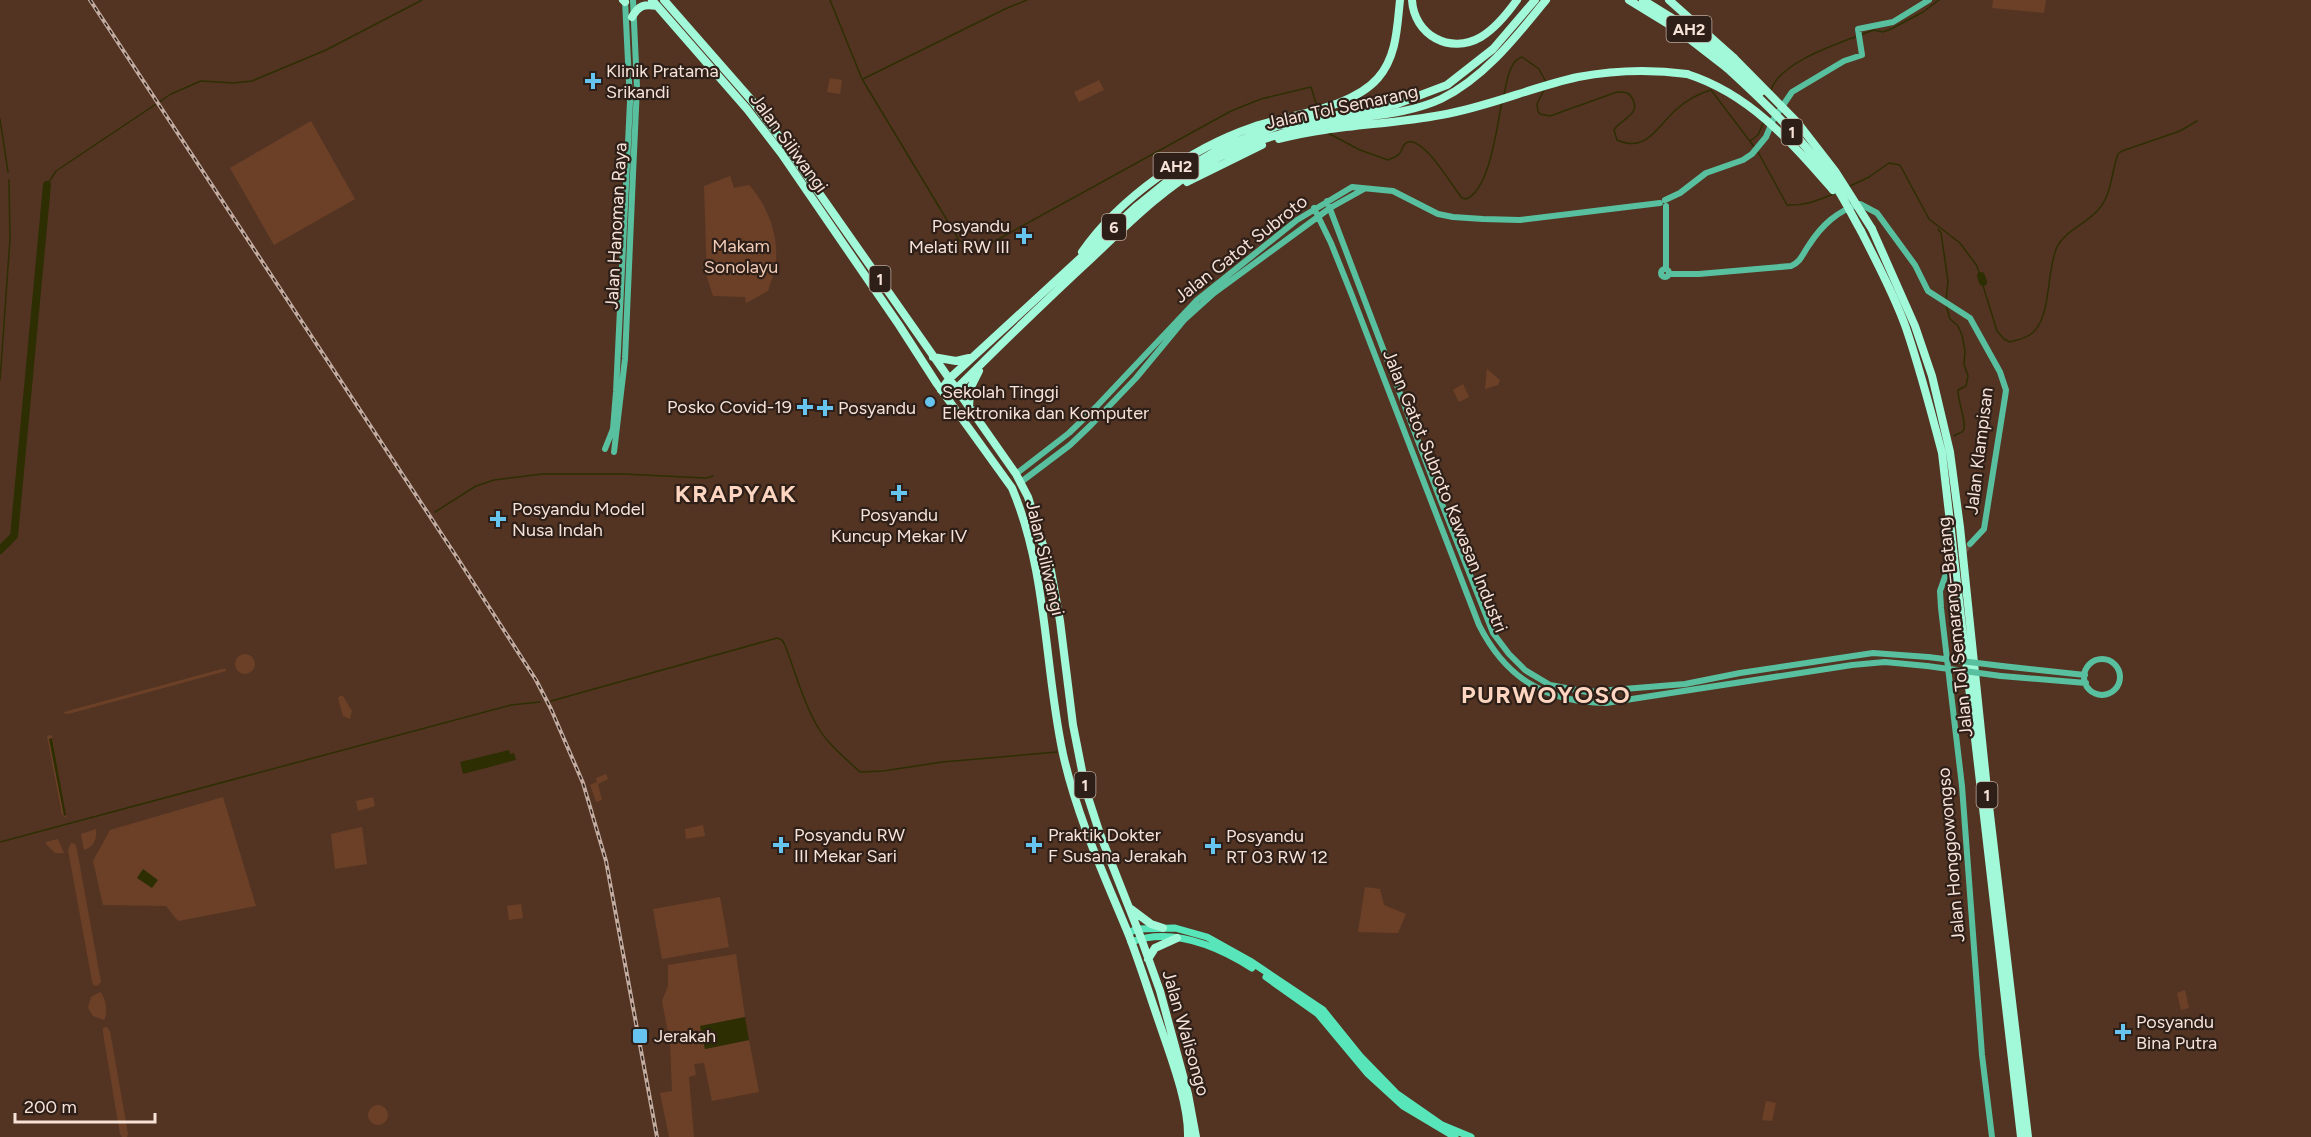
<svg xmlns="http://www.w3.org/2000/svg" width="2311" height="1137" font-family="Figtree,sans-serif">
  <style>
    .green { fill: #6c4027 }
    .water { fill: #2e2e03 }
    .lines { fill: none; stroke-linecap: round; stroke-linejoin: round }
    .stream { stroke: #2e2e03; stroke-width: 1.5 }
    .river { stroke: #2e2e03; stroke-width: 8 }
    .secondary-tunnel { stroke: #6c4e3e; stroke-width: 6; stroke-dasharray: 6 3; stroke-linecap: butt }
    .secondary { stroke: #59c09f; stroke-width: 6 }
    .primary { stroke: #58e5ba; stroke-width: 7 }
    .highway { stroke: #a1f9d9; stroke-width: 8 }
    .rail-casing { stroke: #c3ab9f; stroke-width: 4 }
    .rail { stroke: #2e2018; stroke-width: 1.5; stroke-dasharray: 4.5; stroke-linecap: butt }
    .secondary-bridge { stroke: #59c09f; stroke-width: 6 }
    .highway-bridge { stroke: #a1f9d9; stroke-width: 8 }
    .poi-dot { fill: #66c4ef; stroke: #2e2018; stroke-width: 2 }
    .labels { text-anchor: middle; stroke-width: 4.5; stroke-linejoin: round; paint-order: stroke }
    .shield { fill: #2e2018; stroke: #bba89e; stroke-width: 1.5 }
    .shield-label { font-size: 16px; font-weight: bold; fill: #f7e2d8 }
    .poi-label { font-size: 18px; fill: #f7e2d8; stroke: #2e2018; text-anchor: start }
    .street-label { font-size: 18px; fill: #f7e2d8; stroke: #2e2018 }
    .park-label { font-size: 18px; fill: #f2cbb7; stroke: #2e2018 }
    .district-label { font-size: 24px; font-weight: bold; letter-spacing: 1.5px; fill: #fdd5c0; stroke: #2e2018 }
  </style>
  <rect width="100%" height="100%" fill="#533423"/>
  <path class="green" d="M1993 0H2046L2044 13 1992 8Z
    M830 78 842 80 840 94 827 92Z
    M1099 80 1104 90 1079 102 1074 92Z
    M311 121 355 199 274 245 230 168Z
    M730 176 734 188 749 185C766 203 778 233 776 259 776 269 771 281 768 291L746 303 745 297 713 296 707 277 704 186Z
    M1487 369 1500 380 1498 385 1485 389Z
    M1463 384 1469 397 1459 402 1453 390Z
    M235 664a10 10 0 1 1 20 0a10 10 0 1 1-20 0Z
    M222 669H226V671L72 713 65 714 64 712Z
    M340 696H343L352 711 350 719 343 716 338 698Z
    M50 735 52 736 66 818 62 814 47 736Z
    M606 774 608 779 598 784 602 800 596 802 590 785 597 782 596 778Z
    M223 797 256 906 178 921 166 906 103 905 93 861 110 830Z
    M373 797 375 806 358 811 356 801Z
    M703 825 705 836 686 839 685 829Z
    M362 827 367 864 335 869 331 834Z
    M96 829C97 839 94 847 84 850L81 834Z
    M58 839 64 853H55L46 844V842Z
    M71 843 75 844 77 850 101 982 97 986 93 985 92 981 68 850Z
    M1365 887 1380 889 1384 905 1406 914 1398 933 1358 932Z
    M720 897 729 947 662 959 653 909Z
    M521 904 523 918 509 920 507 906Z
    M736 954 745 1017 700 1026 705 1049 749 1040 759 1092 712 1101 704 1063 694 1064 696 1075 689 1077 694 1137H669L660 1093 672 1091 670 1043 662 1001 668 986V965Z
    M2185 990 2189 1008 2181 1010 2177 993Z
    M100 992C106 997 108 1014 104 1020L93 1016 88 1008 91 997Z
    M107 1027 110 1031 128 1134 127 1137H122L120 1134 103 1033V1028Z
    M1766 1101 1776 1103 1772 1121 1762 1120Z
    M368 1115a10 10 0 1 1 20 0a10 10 0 1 1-20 0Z"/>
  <path class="water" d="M52 738 66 815 64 816 49 739Z
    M509 750 510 754 514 753 516 760 463 774 460 762Z
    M143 869 158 880 152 888 137 878Z
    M745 1017 749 1040 705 1049 700 1026Z"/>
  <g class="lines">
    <path class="stream" d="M830 0 862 79 959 240C971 251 981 247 995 241L1231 111 1261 99 1311 87 1317 106
      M1860 35 1874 30 1883 32 1891 29 1923 12 1939 0
      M863 79 1005 9 1027 0
      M1544 90 1537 104 1538 111 1540 114 1550 116 1617 92C1625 92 1630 92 1633 100 1641 115 1619 120 1614 130L1617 140C1648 154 1658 124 1678 108 1688 99 1698 94 1711 90L1755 148
      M1771 90C1779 64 1831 46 1855 37
      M1504 94C1507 82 1509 61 1522 57L1539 69 1546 82
      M0 119 8 172
      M1326 132 1360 150 1388 160C1392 158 1397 157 1400 153 1403 149 1402 144 1408 142 1424 137 1452 186 1462 198L1466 199C1490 190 1497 125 1502 102
      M1750 141 1758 135 1764 121
      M1758 152 1787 205C1805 206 1819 200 1836 193
      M47 185 56 171 171 94 201 81 233 83 252 81 326 50 422 0
      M1848 187 1869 177 1889 163 1900 165 1929 219 1960 243 1977 266 1997 331 2004 339 2010 342C2017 340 2026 338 2031 334 2052 319 2046 270 2057 247 2065 231 2086 224 2098 210 2112 195 2111 173 2118 154L2122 151 2180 131 2197 121
      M1938 229 1941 233 1948 281 1946 300
      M1946 305 1950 319 1958 326 1962 335 1965 351 1964 364 1968 376 1966 386 1958 390C1957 399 1968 425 1963 431 1961 433 1957 434 1954 436
      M0 380 10 239 9 180
      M435 512 476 486 494 480 542 474H623L706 478 713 476
      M551 701 777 638 782 640 785 645C795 671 802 699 816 724 826 743 844 757 860 772L883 771 942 762 1057 752
      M0 842 511 705 540 702"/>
    <path class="river" d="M1981 276 1983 282
      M0 550 14 536 47 185"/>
    <path class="secondary-tunnel" d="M1947 571 1970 544"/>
    <path class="secondary" d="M1665 200 1680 193 1706 173 1743 160 1752 154 1766 137 1773 120 1792 92 1844 61 1862 55 1858 29 1893 22 1929 0
      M1327 201 1440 499 1493 633 1509 654 1525 670 1550 685 1587 692 1685 684 1740 673 1873 653 1928 657
      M1666 206V269
      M1314 208 1331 243 1351 293 1479 625C1506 679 1546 702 1606 703L1852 665 1885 662 1927 666
      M1661 273a4 4 0 1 1 8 0a4 4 0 1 1-8 0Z
      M1669 274H1699L1791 266C1801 262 1803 253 1809 245 1822 225 1837 211 1860 204L1877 213 1915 265 1928 291 1970 318 2000 372 2006 390 2005 397 1984 529 1970 544
      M605 449 613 429 616 392 630 102 625 0
      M614 452 625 359 633 174 637 87 633 0
      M1016 474 1069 433 1096 407 1197 300 1297 220 1352 187 1393 191 1438 214 1453 217 1483 219 1520 220 1660 203
      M1021 482 1070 445 1091 425 1136 378 1184 320 1214 293 1330 208 1364 189
      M1947 571 1940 591 1941 608 1962 786 1982 1055 1992 1137
      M2084 677a18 18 0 1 1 36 0a18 18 0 1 1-36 0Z
      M2002 666 2085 675
      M2001 676 2086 683"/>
    <path class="primary" d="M1128 933 1137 929 1175 928 1207 937 1250 961 1323 1010 1360 1056 1396 1093 1442 1125 1471 1137
      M1131 942C1172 927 1217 946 1252 968
      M1266 977 1318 1014 1368 1074 1403 1106 1455 1137"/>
    <path class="highway" d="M623 0 625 2
      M652 0 747 109 781 153 899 325 937 384 1012 488C1048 573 1044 666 1063 754 1077 817 1104 875 1128 933 1139 961 1148 990 1158 1019 1169 1052 1189 1102 1188 1137
      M664 0 754 103 789 150 1016 474 1028 497 1051 571 1060 621 1073 725 1086 791 1100 834 1141 938 1160 991 1188 1094 1196 1137
      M1412 0C1414 35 1450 55 1481 37 1496 28 1507 14 1517 0
      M1629 0 1678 30 1727 68
      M1643 0 1680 23 1731 63
      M1669 0 1734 58
      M632 17C639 5 644 4 657 6
      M1279 139C1332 125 1388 125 1441 115 1488 107 1532 87 1578 77 1615 70 1650 69 1687 74
      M1187 182 1262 145
      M1872 229 1915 326 1932 376 1950 452 1960 527 1987 789 2028 1137
      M1861 231C1877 263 1894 294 1906 328 1920 369 1931 411 1942 453L2021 1137
      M1082 252C1119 198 1191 148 1253 127 1291 114 1351 109 1378 78 1397 56 1397 27 1400 0
      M933 357 956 361 969 358
      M941 390 949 379 1137 206 1174 176 1223 147 1277 126 1397 104 1447 85 1493 49 1535 0
      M947 398C995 350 1044 302 1094 256 1129 223 1164 188 1206 164 1249 140 1296 128 1344 120 1376 115 1411 113 1441 99 1484 78 1516 37 1546 0
      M969 408 970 389 979 371
      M1131 909 1151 924 1163 928
      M1148 959 1155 948 1177 938"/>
    <defs>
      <path id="rail" d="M90 0 458 559 536 680 551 709 583 783 606 861 657 1137"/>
    </defs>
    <use href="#rail" class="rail-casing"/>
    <use href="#rail" class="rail"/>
    <path class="secondary-bridge" d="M1928 657 2002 666
      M1927 666 2001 676"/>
    <path class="highway-bridge" d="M1734 58 1797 122 1835 171 1872 229
      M1731 63 1761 92
      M1727 68C1763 101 1799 135 1828 175 1841 192 1850 212 1861 231
      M1687 74C1750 94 1791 142 1833 190"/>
  </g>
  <g class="poi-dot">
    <path d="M590 72h6v6h6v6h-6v6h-6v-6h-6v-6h6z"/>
    <path d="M1021 227h6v6h6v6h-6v6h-6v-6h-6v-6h6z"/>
    <circle cx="930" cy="402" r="6"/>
    <path d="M802 398h6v6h6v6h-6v6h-6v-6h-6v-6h6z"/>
    <path d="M822 399h6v6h6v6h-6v6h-6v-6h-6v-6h6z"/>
    <path d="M896 484h6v6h6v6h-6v6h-6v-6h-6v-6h6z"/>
    <path d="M495 510h6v6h6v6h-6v6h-6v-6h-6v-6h6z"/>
    <path d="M778 836h6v6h6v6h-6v6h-6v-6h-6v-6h6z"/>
    <path d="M1031 836h6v6h6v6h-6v6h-6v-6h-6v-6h6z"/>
    <path d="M1210 837h6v6h6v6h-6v6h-6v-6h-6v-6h6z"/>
    <path d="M2120 1023h6v6h6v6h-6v6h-6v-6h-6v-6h6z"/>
    <rect x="632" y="1028" width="16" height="16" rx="3"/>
  </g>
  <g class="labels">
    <g class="shield">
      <rect x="1666.5" y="16" width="45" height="26" rx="4.5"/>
      <rect x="1781.5" y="119" width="21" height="26" rx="4.5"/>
      <rect x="1153.5" y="153" width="45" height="26" rx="4.5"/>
      <rect x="1102" y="214" width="24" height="26" rx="4.5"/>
      <rect x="869.5" y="266" width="21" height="26" rx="4.5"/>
      <rect x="1074.5" y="772" width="21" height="26" rx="4.5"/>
      <rect x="1976.5" y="782" width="21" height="26" rx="4.5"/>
    </g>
    <g class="shield-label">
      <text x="1689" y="35">AH2</text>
      <text x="1792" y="138">1</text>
      <text x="1176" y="172">AH2</text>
      <text x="1114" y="233">6</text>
      <text x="880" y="285">1</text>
      <text x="1085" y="791">1</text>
      <text x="1987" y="801">1</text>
    </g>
    <g class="poi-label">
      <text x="606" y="77">Klinik Pratama<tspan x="606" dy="21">Srikandi</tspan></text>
      <text x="1010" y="232" text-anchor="end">Posyandu<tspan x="1010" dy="21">Melati RW III</tspan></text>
      <text x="942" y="398">Sekolah Tinggi<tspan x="942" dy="21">Elektronika dan Komputer</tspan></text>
      <text x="792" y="413" text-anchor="end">Posko Covid-19</text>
      <text x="838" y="414">Posyandu</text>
      <text x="512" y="515">Posyandu Model<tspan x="512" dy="21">Nusa Indah</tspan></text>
      <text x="899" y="521" text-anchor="middle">Posyandu<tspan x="899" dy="21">Kuncup Mekar IV</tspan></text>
      <text x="794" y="841">Posyandu RW<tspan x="794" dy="21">III Mekar Sari</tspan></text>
      <text x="1048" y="841">Praktik Dokter<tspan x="1048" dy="21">F Susana Jerakah</tspan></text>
      <text x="1226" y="842">Posyandu<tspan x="1226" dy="21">RT 03 RW 12</tspan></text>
      <text x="2136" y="1028">Posyandu<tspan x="2136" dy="21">Bina Putra</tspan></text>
      <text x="654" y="1042">Jerakah</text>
    </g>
    <g class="street-label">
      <text transform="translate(1342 107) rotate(-12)" y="6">Jalan Tol Semarang</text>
      <text transform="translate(789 143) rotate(54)" y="6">Jalan Siliwangi</text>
      <text transform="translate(616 226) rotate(-87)" y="6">Jalan Hanoman Raya</text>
      <text transform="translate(1241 249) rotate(-38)" y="6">Jalan Gatot Subroto</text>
      <text transform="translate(1979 451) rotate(-83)" y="6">Jalan Klampisan</text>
      <text transform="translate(1445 491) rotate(68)" y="6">Jalan Gatot Subroto Kawasan Industri</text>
      <text transform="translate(1045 558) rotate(77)" y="6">Jalan Siliwangi</text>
      <text transform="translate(1955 627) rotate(-96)" y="6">Jalan Tol Semarang–Batang</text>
      <text transform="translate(1951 855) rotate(-95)" y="6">Jalan Honggowongso</text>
      <text transform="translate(1186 1033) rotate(74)" y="6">Jalan Walisongo</text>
    </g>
    <g class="park-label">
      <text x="741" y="252">Makam<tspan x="741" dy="21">Sonolayu</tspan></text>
    </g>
    <g class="district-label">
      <text x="736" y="502">KRAPYAK</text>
      <text x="1546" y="703">PURWOYOSO</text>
    </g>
  </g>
  <path d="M15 1113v9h140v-9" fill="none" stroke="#f7e2d8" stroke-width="3"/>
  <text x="24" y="1113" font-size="18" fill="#f7e2d8" stroke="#2e2018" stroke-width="4.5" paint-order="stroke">200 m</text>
</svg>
